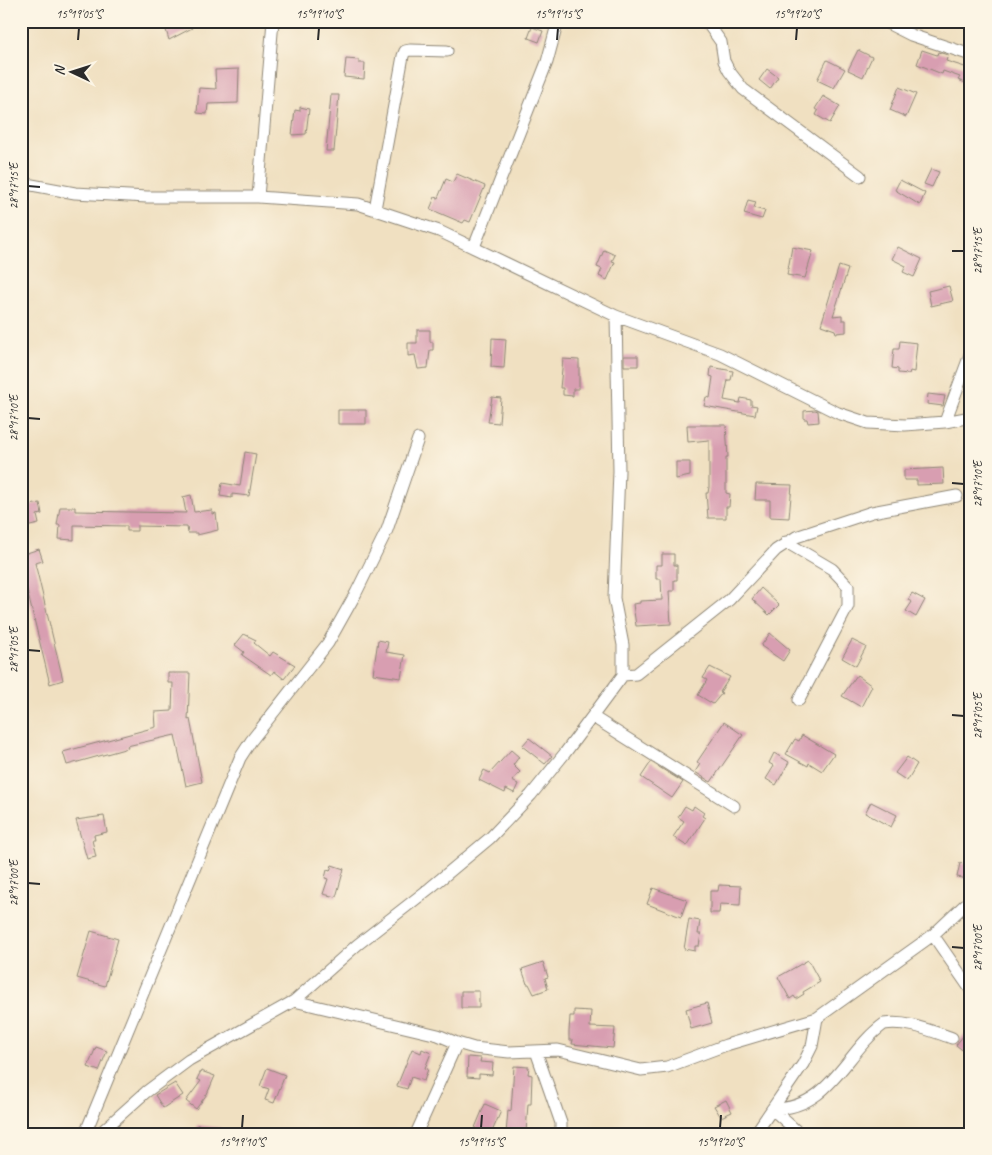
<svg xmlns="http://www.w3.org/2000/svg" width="992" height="1155" font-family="Caveat,sans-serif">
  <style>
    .building { fill: #d89eb1 }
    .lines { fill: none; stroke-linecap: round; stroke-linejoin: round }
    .street-casing { stroke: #8e8676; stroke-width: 13 }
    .street { stroke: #fff; stroke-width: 11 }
    .ticks { fill: none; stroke: #2b2b2b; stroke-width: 2 }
    .neatline { fill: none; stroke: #2b2b2b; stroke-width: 2 }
    .ticks-label { font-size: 12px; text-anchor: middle; fill: #2b2b2b }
  </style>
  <rect width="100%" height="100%" fill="#fcf5e5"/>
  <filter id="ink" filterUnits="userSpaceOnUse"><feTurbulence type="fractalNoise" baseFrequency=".02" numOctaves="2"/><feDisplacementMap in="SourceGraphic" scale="10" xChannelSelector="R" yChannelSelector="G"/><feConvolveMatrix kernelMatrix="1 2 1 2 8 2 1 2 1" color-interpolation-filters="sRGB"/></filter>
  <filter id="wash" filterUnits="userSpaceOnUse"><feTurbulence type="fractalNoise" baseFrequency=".0096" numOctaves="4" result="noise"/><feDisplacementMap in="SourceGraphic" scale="20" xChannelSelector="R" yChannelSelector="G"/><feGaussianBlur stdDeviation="1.12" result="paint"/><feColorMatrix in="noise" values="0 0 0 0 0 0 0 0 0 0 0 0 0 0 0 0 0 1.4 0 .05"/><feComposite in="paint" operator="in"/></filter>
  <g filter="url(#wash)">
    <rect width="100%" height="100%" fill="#f0e0c1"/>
    <g id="blocks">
      <path class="building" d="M170 21H190L192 28 169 40 166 30 172 28Z
        M532 27 543 31 539 42 528 38Z
        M858 50 872 57 863 77 848 70Z
        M922 50 937 55 938 52 948 55 946 61 971 69V85L958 80 960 77 943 71 942 74 917 64Z
        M346 59 359 60V63H365L364 79 344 77Z
        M827 60 845 69 834 88 817 80Z
        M239 69 238 103 208 104 207 114 197 113 199 88 216 89 215 70Z
        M767 69 778 77 770 89 759 80Z
        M899 87 916 94 906 117 890 110Z
        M331 95H339L334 151H326Z
        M823 96 840 106 830 123 816 115 818 111 815 109Z
        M300 107 309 109 306 134 292 135 295 110 300 111Z
        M931 169 939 172 932 187 924 184Z
        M457 174 485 186 470 222 465 220 463 223 430 209 435 197 438 198 446 179 453 182Z
        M900 180 925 193 920 205 895 190Z
        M748 200 756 202 754 208 765 211 762 219 744 214Z
        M792 247 813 251 805 278 787 275Z
        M898 247 922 259 914 277 903 272 906 266 892 259Z
        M604 250 615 255 612 261 615 262 607 280 599 276 602 269 597 267Z
        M839 266 848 269 833 316 842 315V320H846V332L836 333 835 330 821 325Z
        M949 286 953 301 931 306 928 291Z
        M417 330H430V342H433V350H430L428 368 418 369 415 355 408 356V343H417Z
        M492 338 506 339 504 368 491 367Z
        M900 341 917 343 914 372 910 371 909 374 898 373V369L892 368 894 349H899Z
        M624 356H638V366H624Z
        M563 359 579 360V389H573V396L563 395V388H560Z
        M711 367 733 371 731 380H728L724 400 740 403 741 398 751 400V405L757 406 755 415 704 406 706 397 710 398 713 377 710 376Z
        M928 394 945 396 943 406 927 404Z
        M492 397 501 398 499 423 488 422Z
        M338 410H366V424H338Z
        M815 410 818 411 819 422 808 423 807 419H804V411Z
        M687 425H726L728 457H726V493L730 494 729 507H726V518H708L706 493H708L709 487V440L688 442Z
        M245 452 256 454 249 496 232 494V498L220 496 222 483 240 486Z
        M676 462H690V476L676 479Z
        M943 468 944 484 917 485V480H904V470Z
        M756 484 792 485 789 518 770 517V500H755Z
        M191 495 194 512 212 510V514L216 513 218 530 197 535V533H188L187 527 137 526V531H127V526L74 525V540L59 539 60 525H57L60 507H75V511L186 513 183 497Z
        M40 503 42 514 37 515 39 524 21 528V507Z
        M971 543V572L961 568Z
        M39 549 43 561 35 563 63 680 50 684 21 566V555Z
        M662 554H674V565H677V580H674V591H669L671 624 636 626 633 604 640 603V601L662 600 661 579H656V565H662Z
        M761 588 779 605 769 615 752 599Z
        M912 593 925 600 916 617 906 611 912 602 908 600Z
        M770 633 790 650 783 661 761 646Z
        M244 634 256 640 254 643 270 656 273 652 295 665 284 679 274 671 271 675 242 655 244 652 235 645Z
        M378 640 388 642 386 652 405 655 401 678 373 674Z
        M852 640 866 647 856 666 842 658Z
        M710 667 730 677 720 692 722 693 713 704 698 695 707 680 703 678Z
        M168 673H190L188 720 190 719 202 782 186 786 175 735 127 746 128 748 67 765 63 752 156 727 155 712 172 711 173 683H168Z
        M857 675 872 686 861 707 842 696Z
        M724 722 743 735 711 782 695 772 700 764 697 762Z
        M802 735 834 754 822 771 809 763 808 766 786 754 795 739 799 741Z
        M529 738 552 756 545 764 522 746Z
        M511 750 519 757 513 765 520 772 512 781 518 784 514 793 506 789 505 793 479 780 484 770 490 773Z
        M774 753 789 762 776 785 766 779 774 766 769 763Z
        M907 757 917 764 907 781 895 773Z
        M651 762 683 782 672 798 641 777Z
        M871 802 897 815 891 827 865 813Z
        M685 806 692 810 694 806 704 813 702 816 705 818 687 846 673 837 684 821 678 817Z
        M104 816 107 832 94 835 95 840H92L96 857 87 859 76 820Z
        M960 863 971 865 968 879 957 877Z
        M332 865 344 869 336 897 323 894 328 879 325 878 327 870 330 871Z
        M719 885 741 886 740 905 720 904 719 913H710V891H718Z
        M653 888 687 900 681 917 647 904Z
        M689 919 700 921 698 934H701L699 946H695V951L684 949Z
        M91 931 118 939 105 986 77 978Z
        M808 960 820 982 803 992 804 994 796 999 794 996 790 999 778 977Z
        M543 962 548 977 545 978 548 989 534 994 529 984H527L522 969Z
        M461 991H479V1008H461Z
        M707 1003 712 1023 691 1029 686 1009Z
        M574 1010 591 1011 590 1027 615 1028 613 1048 572 1044 573 1040H569V1032L570 1016H574Z
        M971 1026V1057L956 1045Z
        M96 1047 107 1051 99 1071 88 1067Z
        M412 1049 421 1053 422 1049 431 1053 425 1068 428 1069 424 1081 411 1077 407 1089 397 1086Z
        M468 1057 481 1058 480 1062 493 1063 492 1075 479 1074V1078L467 1077Z
        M514 1066 529 1067 528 1074 532 1075 531 1104H528L526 1132 506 1134 508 1110 511 1111Z
        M267 1068 285 1075 274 1103 265 1100 269 1089 260 1086Z
        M201 1071 215 1076 207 1094 196 1109 186 1101 201 1081 197 1079Z
        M175 1083 183 1095 163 1108 155 1095Z
        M726 1100 732 1112 721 1117 714 1106Z
        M485 1104 501 1111 491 1134 474 1130Z
        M197 1125 221 1128 220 1134H196Z"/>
    </g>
  </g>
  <g filter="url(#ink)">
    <use href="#blocks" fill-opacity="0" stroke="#8e8676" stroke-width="1"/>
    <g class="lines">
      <defs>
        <path id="street" d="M706 21 721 42 724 61 729 71 743 89 860 176
          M883 21 911 35 971 55
          M21 183 75 193 147 197H258L358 204 439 231 616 316 720 354 838 413 868 423 905 425 945 422 971 417
          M258 197 273 21
          M375 209 403 56 405 51 410 50 447 51
          M474 247 547 62 558 21
          M945 422 971 352
          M786 542 832 569 848 586V606L799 700
          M623 675 636 674 729 600 776 550 796 537 872 512 957 496
          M593 717 734 806
          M933 935 971 990
          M294 1001 357 945 430 888 490 838 531 795 565 753 623 675V645L614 598 619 471 616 316
          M536 1051 561 1123V1134
          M772 1109C831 1109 844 1053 884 1024 906 1020 931 1031 952 1038
          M772 1109 800 1134
          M85 1134 240 758 251 741 328 643 356 593 387 530 418 439
          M99 1134 146 1092 189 1060 294 1001 438 1035 457 1043 474 1048 509 1052 558 1050 641 1070 667 1067 726 1045 817 1018 933 935 971 899
          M416 1134 457 1043
          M755 1134 803 1064 812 1046 817 1018"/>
      </defs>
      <use href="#street" class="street-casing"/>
      <use href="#street" class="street"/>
    </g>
  </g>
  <path class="ticks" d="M78 40 79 28M318 40 319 28M557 40 558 28M796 40 797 28M28 186 40 187M952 251H964M28 418 40 419M952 483 964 484M28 650 40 651M952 715 964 716M28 883 40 884M952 947 964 948M242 1128 243 1115M481 1128 482 1115M720 1128 721 1115"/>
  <rect width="992" height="1155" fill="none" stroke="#fcf5e5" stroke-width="55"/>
  <g transform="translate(72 72) rotate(274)" stroke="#fcf5e5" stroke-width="4" paint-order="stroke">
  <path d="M0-4L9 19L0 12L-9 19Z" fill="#2b2b2b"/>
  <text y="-8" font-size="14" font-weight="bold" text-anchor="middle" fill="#2b2b2b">N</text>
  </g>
  <rect x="28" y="28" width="936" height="1100" class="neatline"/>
  <g class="ticks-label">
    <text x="79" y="18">15°19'05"S</text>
    <text x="319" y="18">15°19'10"S</text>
    <text x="558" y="18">15°19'15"S</text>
    <text x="797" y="18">15°19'20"S</text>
    <text transform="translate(14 186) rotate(-90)" y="4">28°17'15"E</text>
    <text transform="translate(978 251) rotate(-90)" y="4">28°17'15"E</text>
    <text transform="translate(14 418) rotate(-90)" y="4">28°17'10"E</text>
    <text transform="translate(978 484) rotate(-90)" y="4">28°17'10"E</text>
    <text transform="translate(14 650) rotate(-90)" y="4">28°17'05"E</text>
    <text transform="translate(978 716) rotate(-90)" y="4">28°17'05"E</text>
    <text transform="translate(14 883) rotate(-90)" y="4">28°17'00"E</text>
    <text transform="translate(978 948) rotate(-90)" y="4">28°17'00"E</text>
    <text x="242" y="1146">15°19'10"S</text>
    <text x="481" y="1146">15°19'15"S</text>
    <text x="720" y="1146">15°19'20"S</text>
  </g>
</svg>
